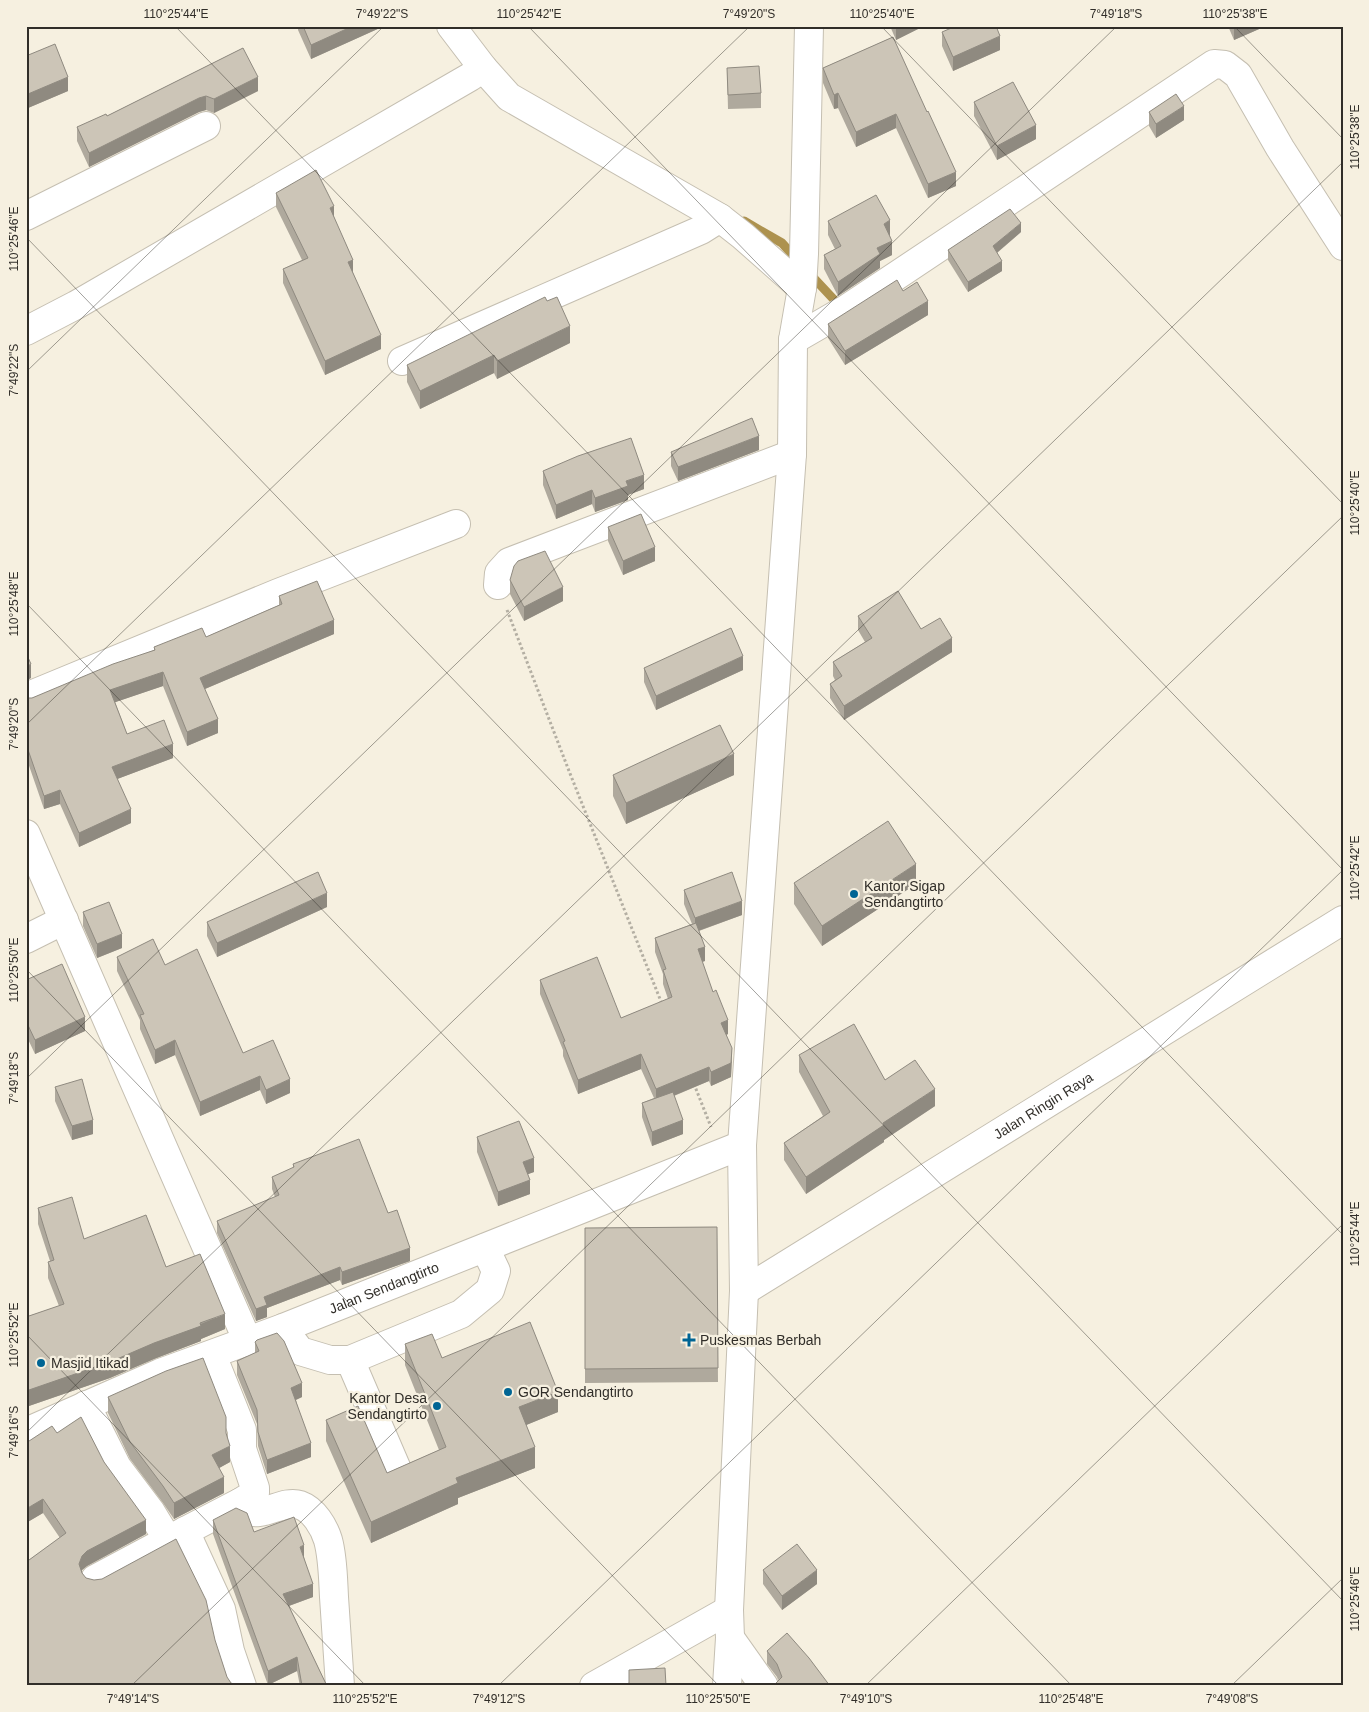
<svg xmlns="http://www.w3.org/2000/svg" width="1369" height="1712" font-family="Arial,sans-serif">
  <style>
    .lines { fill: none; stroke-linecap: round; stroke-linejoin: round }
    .stream { stroke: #ad924f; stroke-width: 9 }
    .minor-casing { stroke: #c5bfb1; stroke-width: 30 }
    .path { stroke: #b4afa3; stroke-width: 3; stroke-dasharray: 2.5 2.5; stroke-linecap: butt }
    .minor { stroke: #fff; stroke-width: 28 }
    .wall { fill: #afa99d }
    .shaded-wall { fill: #8f8a80 }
    .building { fill: #ccc5b7; stroke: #8f8a80 }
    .ticks { fill: none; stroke: #312e29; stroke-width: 1; stroke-opacity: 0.45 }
    .poi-dot { fill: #006594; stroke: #f6f0e0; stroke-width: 2 }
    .labels { text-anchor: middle; stroke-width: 4.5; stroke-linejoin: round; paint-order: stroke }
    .poi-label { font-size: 14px; fill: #312e29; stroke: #f6f0e0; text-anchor: start }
    .street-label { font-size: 14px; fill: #312e29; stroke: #f6f0e0 }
    .neatline { fill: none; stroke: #312e29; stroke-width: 2 }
    .ticks-label { font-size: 12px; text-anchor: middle; fill: #312e29 }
  </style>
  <rect width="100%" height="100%" fill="#f6f0e0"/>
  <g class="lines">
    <path class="stream" d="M744 221 782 243 797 260
      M810 274 839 305 842 303"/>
    <defs>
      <g id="minor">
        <path d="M451 26 483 68 509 97 720 218"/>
        <path d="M26 216 206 126"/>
        <path d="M26 331 76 305 470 77 483 68"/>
        <path d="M793 340 845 310 1214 64 1225 65 1238 75 1280 148 1343 246"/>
        <path d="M402 361 701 230 720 218 743 236 802 288"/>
        <path d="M498 585 499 573 509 562 792 454"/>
        <path d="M26 697 278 593 456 524"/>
        <path d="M26 834 248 1342"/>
        <path d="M26 939 64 920"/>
        <path id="s1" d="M744 1291 1343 920"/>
        <path d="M283 1328 300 1351 330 1360H350L461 1314 490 1290 496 1271 485 1248"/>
        <path d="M350 1360 396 1467"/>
        <path d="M86 1405 117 1467 151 1512 168 1540 95 1579"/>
        <path id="s2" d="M26 1432 160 1373 283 1328 742 1145"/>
        <path d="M241 1502 244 1509C262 1520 282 1499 300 1505 314 1510 324 1527 328 1540 333 1558 333 1579 334 1597 336 1627 338 1656 340 1686"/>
        <path d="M185 1531 221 1609 230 1651 242 1686"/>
        <path d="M168 1540 241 1502 255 1493V1488L242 1449V1430L212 1355"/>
        <path d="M730 1638 764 1686"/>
        <path d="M594 1686 729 1610"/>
        <path d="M727 1686 730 1638 729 1610 744 1291 742 1145 792 454 793 340 802 288 804 254 809 26"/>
      </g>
    </defs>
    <use href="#minor" class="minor-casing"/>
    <path class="path" d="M507 610 569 771 662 1004
      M694 1084 711 1127"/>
    <use href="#minor" class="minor"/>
  </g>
  <path class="wall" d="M298 26H382V27L311 59 298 30Z
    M890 26H924L896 40Z
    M1228 26H1266L1234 40Z
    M942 32 1000 50 953 71 942 46Z
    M893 37 956 186 928 198 896 128 856 147 838 108 834 109 823 83V68Z
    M243 48 258 91 214 113 206 110 199 112 89 167 77 141V127L107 116Z
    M26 56 68 91 28 108 26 104Z
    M727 68 761 93V108L728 109Z
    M974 102 1036 139 997 160 974 116Z
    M1149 112 1184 120 1156 138 1149 126Z
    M276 193 334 217 353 273 381 349 325 375 283 283V269L302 260 276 207Z
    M828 221 890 235 892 255 880 261V268L838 296 824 269V255L835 249 828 235Z
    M1021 232 997 253 1002 271 968 292 948 260V250Z
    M903 291 928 315 845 365 828 338V324Z
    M570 343 497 379 494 373 420 409 407 382V365Z
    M759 450 678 481 671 466V452Z
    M543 471 644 489 628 495V500L595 512 592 504 556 519 543 485Z
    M608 527 655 561 623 575 608 541Z
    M510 580 563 601 524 621 510 594Z
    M279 596 334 634 205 689 218 733 187 746 163 686 115 702 127 734 173 758 117 779 131 823 79 847 60 804 44 809 26 757V698H32L154 650V647L206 637 279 605Z
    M858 616 921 629 952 652 844 720 830 698V684L835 680 833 676V662L865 642 858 630Z
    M644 668 743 670 656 710 644 682Z
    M613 775H734L626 824 613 796Z
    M794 883 916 884 822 946 794 904Z
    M684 890 742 915 699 931 705 961 702 962 728 1034 726 1035 732 1062 731 1077 711 1086 709 1081 674 1096 683 1134 652 1146 642 1117V1103L654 1098 641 1069 578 1094 563 1056V1050L540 994V980L621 1018 668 999 663 984V974L655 952V938L692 924 684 904Z
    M327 907 217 957 207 936V922Z
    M83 912 122 948 97 958 83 926Z
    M117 957 165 965 243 1053 290 1093 266 1104 260 1090 200 1116 175 1055 155 1064 140 1029V1020L117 971Z
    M26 980 85 1031 35 1054 26 1035Z
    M799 1055 885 1080 935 1106 884 1140V1142L806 1194 784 1160V1143L823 1116 799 1072Z
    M55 1087 93 1134 72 1140 55 1101Z
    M477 1137 534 1172 528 1174 530 1194 498 1206 477 1152Z
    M293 1164 388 1213 410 1261 342 1285 340 1280 267 1308V1317L256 1321 217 1233V1221L275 1197 272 1189V1177L293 1168Z
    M38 1208 84 1239 166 1267 225 1329 201 1339V1341L154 1359 110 1378 26 1407V1317L59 1306 48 1278V1262L50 1261 38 1224Z
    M717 1227 718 1382 585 1383V1228Z
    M255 1342 302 1397 296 1400 311 1457 267 1474 258 1446 257 1424 237 1375V1361L255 1353Z
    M405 1344 442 1358 558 1412 526 1425 535 1468 458 1498V1504L371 1543 326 1441V1420L387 1473 439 1450 405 1365Z
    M108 1397 226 1433 230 1462 219 1468 224 1493 174 1519 163 1503 130 1459 108 1413Z
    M57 1433 104 1462 146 1534 87 1566 82 1570V1573L29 1560 60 1538 43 1513 26 1523Z
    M213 1520 254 1532 304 1557 313 1597 289 1606 327 1686H300L297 1671 268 1685 213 1534Z
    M763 1570 817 1584 782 1610 763 1584Z
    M767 1651 809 1658 778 1680 777 1677 767 1664Z"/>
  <path class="shaded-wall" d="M353 26H382V27L311 59V45Z
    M899 26H924L896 40V28Z
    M1234 26H1266L1234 40Z
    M1000 36V50L953 71V57Z
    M68 77V91L28 108V94Z
    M258 77V91L214 113V99Z
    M838 93V108L834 109V95Z
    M206 96V110L199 112 89 167V153L199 98Z
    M1184 106V120L1156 138V124Z
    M896 114V128L856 147V132Z
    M1036 125V139L997 160V146Z
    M956 172V186L928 198V184Z
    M334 206V221L330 208Z
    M890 220V235L884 238V224Z
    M1021 223V232L993 256V246Z
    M892 241V255L880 261V268L838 296V282L877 248Z
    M353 260V274L348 262Z
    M1002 261V271L968 292V282Z
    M928 301V315L845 365V351Z
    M570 326V343L497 379V361Z
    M381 335V349L325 375V361Z
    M494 355V373L420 409V391Z
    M759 436V450L678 481V467Z
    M644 475V489L628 495V500L595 512V498L626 481Z
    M592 490V504L556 519V505Z
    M655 547V561L623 575V561Z
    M563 587V601L524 621V607Z
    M334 620V634L200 691V678Z
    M952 638V652L844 720V706Z
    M743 656V670L656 710V696Z
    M31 664V678L26 681V667Z
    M163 672V686L110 704V690Z
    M218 719V733L187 746V732Z
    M173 744V758L112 781V767Z
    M734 754V775L626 824V803Z
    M60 790V804L44 809V796Z
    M131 809V823L79 847V833Z
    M916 864V884L822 946V926Z
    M327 893V907L217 957V943Z
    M742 901V915L695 932V918Z
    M122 934V948L97 958V944Z
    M705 947V961L698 963V949Z
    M85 1017V1031L35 1054V1040Z
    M728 1020V1034L721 1037V1023Z
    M175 1040V1055L155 1064V1050Z
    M732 1048 731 1077 711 1086V1072Z
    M641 1054V1069L578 1094V1080Z
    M709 1067V1081L656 1103V1089Z
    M260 1076V1090L200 1116V1102Z
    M290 1079V1093L266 1104V1090Z
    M935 1089V1106L884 1140V1142L806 1194V1177L883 1123Z
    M93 1120V1134L72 1140V1126Z
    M683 1120V1134L652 1146V1132Z
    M534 1158V1172L523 1176V1162Z
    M530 1180V1194L498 1206V1192Z
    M410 1248V1261L342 1285V1272Z
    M340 1267V1280L267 1308V1317L256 1321V1309L264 1297Z
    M225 1314V1329L201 1339V1341L154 1359 110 1378 26 1407V1391L154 1343Z
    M302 1383V1397L291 1402V1388Z
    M558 1392V1412L519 1428V1407Z
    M311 1443V1457L267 1474V1460Z
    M230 1446V1462L212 1472V1455Z
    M535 1447V1468L458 1498V1504L371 1543V1522L456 1478Z
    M224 1477V1493L174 1519V1503Z
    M43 1499V1513L26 1523V1509Z
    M146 1520V1534L87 1566 82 1570 79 1578V1564L82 1556 87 1551Z
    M304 1545V1559L300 1547Z
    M817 1570V1584L782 1610V1596Z
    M313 1584V1597L283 1608V1594Z
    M297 1657V1671L268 1685V1671Z"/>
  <path class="building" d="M303 26H353L311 45Z
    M956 26H996L1000 36 953 57 942 32Z
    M893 37 927 112 928 111 956 172 928 184 896 114 856 132 838 93 834 95 823 68Z
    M55 44 68 77 28 94 26 90V56Z
    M243 48 258 77 214 99 206 96 199 98 89 153 77 127 106 114 107 116Z
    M759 66 761 93 728 95 727 68Z
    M1013 82 1036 125 997 146 974 102Z
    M1176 94 1184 106 1156 124 1149 112Z
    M316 170 334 206 330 208 353 260 348 262 381 335 325 361 283 269 308 258 276 193Z
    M876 195 890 220 884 224 892 241 877 248 880 254 838 282 824 255 841 246 828 221Z
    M1010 209 1021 223 993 246 1002 261 968 282 948 250Z
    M897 280 903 291 917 282 928 301 845 351 828 324Z
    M545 297 547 301 557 297 570 326 497 361 494 355 420 391 407 365Z
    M752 418 759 436 678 467 671 452Z
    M631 438 644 475 626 481 628 486 595 498 592 490 556 505 543 471 578 456Z
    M641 514 655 547 623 561 608 527Z
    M545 551 563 587 524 607 510 580 514 566 518 561Z
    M317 581 334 620 200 678 218 719 187 732 163 672 110 690 127 734 164 720 173 744 112 767 131 809 79 833 60 790 44 796 26 744V698H32L113 664 155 650 154 647 202 628 206 637 282 604 279 596Z
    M898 591 921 629 940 618 952 638 844 706 830 684 842 676 833 662 872 638 858 616Z
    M731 628 743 656 656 696 644 668Z
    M26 653 31 664 26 667Z
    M720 725 734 754 626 803 613 775Z
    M888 821 916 864 822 926 794 883Z
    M318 872 327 893 217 943 207 922Z
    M732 872 742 901 695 918 684 890Z
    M109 902 122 934 97 944 83 912Z
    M696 923 705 947 698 949 713 992 716 990 728 1020 721 1023 732 1048 731 1063 711 1072 709 1067 656 1089 641 1054 578 1080 563 1042 565 1041 540 980 597 957 621 1018 672 997 663 970 666 969 655 938Z
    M153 939 165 965 197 949 243 1053 273 1040 290 1079 266 1090 260 1076 200 1102 175 1040 155 1050 140 1015 144 1014 117 957Z
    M62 964 85 1017 35 1040 26 1021V980Z
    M854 1024 885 1080 915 1060 935 1089 883 1123 884 1125 806 1177 784 1143 830 1112 799 1055Z
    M82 1079 93 1120 72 1126 55 1087Z
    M673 1092 683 1120 652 1132 642 1103Z
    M519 1121 534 1158 523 1162 530 1180 498 1192 477 1137Z
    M359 1139 388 1213 397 1210 410 1248 342 1272 340 1267 264 1297 267 1305 256 1309 217 1221 279 1195 272 1177 294 1167 293 1164Z
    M72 1197 84 1239 146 1215 166 1267 200 1254 225 1314 200 1323 201 1326 154 1343 110 1362 26 1391V1317L64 1304 48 1262 54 1260 38 1208Z
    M717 1227 718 1368 585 1369V1228Z
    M530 1322 558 1392 519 1407 535 1447 456 1478 458 1483 371 1522 326 1420 358 1406 387 1473 446 1447 405 1344 432 1334 442 1358Z
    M277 1333 284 1341 302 1383 291 1388 311 1443 267 1460 258 1432 257 1410 237 1361 259 1351 255 1342 257 1340Z
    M203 1358 226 1417V1433L230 1446 212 1455 224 1477 174 1503 163 1486 130 1442 108 1397 166 1371Z
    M81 1417 104 1462 146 1520 87 1551 82 1556 79 1564 82 1573 86 1578 94 1580 102 1579 176 1539 206 1600 215 1640 227 1677 231 1683 236 1686H26V1557L29 1560 66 1533 43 1499 26 1509V1443L52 1426 57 1433Z
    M236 1508 247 1513 254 1532 294 1517 304 1545 300 1547 313 1584 283 1594 327 1686H302L297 1657 268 1671 213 1520Z
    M797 1544 817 1570 782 1596 763 1570Z
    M787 1633 809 1658 830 1686H773L782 1677 777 1664 767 1651Z
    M665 1668 666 1686H629V1670Z"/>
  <path class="ticks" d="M175 26 1343 1235M528 26 1343 870M881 26 1343 504M1234 26 1343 139M26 237 1343 1601M26 372 384 26M26 603 1072 1686M26 725 750 26M26 969 719 1686M26 1079 1117 26M26 1334 366 1686M26 1433 1343 162M131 1686 1343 516M498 1686 1343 870M865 1686 1343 1224M1231 1686 1343 1578"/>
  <g class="poi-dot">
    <circle cx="854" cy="894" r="5"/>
    <path d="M686.5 1332.5h5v5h5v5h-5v5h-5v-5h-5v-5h5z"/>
    <circle cx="41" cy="1363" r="5"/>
    <circle cx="508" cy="1392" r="5"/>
    <circle cx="437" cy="1406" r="5"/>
  </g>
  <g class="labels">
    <g class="poi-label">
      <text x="864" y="891">Kantor Sigap<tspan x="864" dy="16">Sendangtirto</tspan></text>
      <text x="700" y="1345">Puskesmas Berbah</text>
      <text x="51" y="1368">Masjid Itikad</text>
      <text x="518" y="1397">GOR Sendangtirto</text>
      <text x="427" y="1403" text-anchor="end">Kantor Desa<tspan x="427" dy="16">Sendangtirto</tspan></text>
    </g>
    <g class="street-label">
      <text dy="5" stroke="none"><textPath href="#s1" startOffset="352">Jalan Ringin Raya</textPath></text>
      <text dy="5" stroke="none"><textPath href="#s2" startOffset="386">Jalan Sendangtirto</textPath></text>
    </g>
  </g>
  <rect width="1369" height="1712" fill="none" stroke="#f6f0e0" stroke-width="55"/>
  <rect x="28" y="28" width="1314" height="1656" class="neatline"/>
  <g class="ticks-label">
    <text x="176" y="18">110°25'44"E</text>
    <text x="382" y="18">7°49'22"S</text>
    <text x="529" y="18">110°25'42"E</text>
    <text x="749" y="18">7°49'20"S</text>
    <text x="882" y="18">110°25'40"E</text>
    <text x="1116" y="18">7°49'18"S</text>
    <text x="1235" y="18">110°25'38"E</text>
    <text transform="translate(1355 137) rotate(-90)" y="4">110°25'38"E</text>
    <text transform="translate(14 239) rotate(-90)" y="4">110°25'46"E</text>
    <text transform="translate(14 370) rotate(-90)" y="4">7°49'22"S</text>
    <text transform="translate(1355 503) rotate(-90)" y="4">110°25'40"E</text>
    <text transform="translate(14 604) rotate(-90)" y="4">110°25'48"E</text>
    <text transform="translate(14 724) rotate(-90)" y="4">7°49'20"S</text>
    <text transform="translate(1355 868) rotate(-90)" y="4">110°25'42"E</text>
    <text transform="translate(14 970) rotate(-90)" y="4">110°25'50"E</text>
    <text transform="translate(14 1078) rotate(-90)" y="4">7°49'18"S</text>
    <text transform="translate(1355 1234) rotate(-90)" y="4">110°25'44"E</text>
    <text transform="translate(14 1335) rotate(-90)" y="4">110°25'52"E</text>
    <text transform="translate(14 1432) rotate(-90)" y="4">7°49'16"S</text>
    <text transform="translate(1355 1599) rotate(-90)" y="4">110°25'46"E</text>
    <text x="133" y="1703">7°49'14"S</text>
    <text x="365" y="1703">110°25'52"E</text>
    <text x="499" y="1703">7°49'12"S</text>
    <text x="718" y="1703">110°25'50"E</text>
    <text x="866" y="1703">7°49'10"S</text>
    <text x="1071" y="1703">110°25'48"E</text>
    <text x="1232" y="1703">7°49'08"S</text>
  </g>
</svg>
